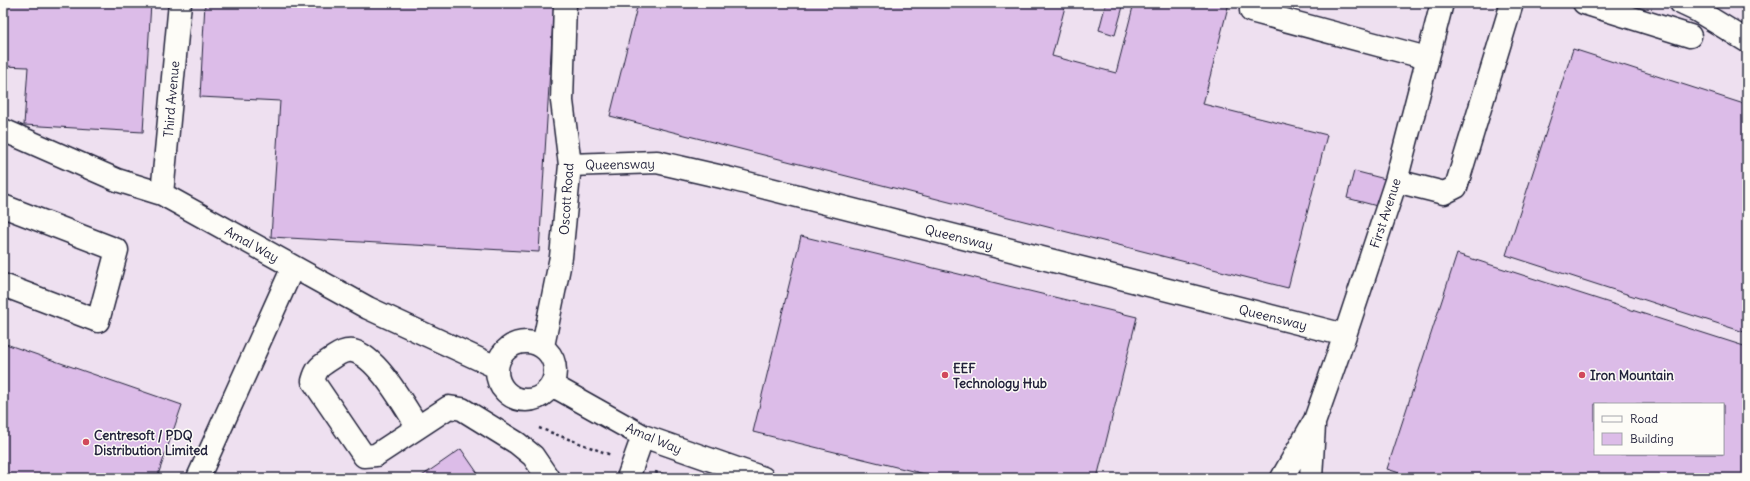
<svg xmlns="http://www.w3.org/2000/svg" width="1750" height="481" font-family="Delius,sans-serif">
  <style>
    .built { fill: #eee0f0; fill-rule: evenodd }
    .building { fill: #dcbce8; stroke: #22223b; fill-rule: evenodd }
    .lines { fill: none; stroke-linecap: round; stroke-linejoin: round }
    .minor-casing { stroke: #22223b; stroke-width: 25 }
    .path { stroke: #22223b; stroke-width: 2.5; stroke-dasharray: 3 3; stroke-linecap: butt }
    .minor { stroke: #fdfcf7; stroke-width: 22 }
    .poi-dot { fill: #d1495b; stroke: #fdfcf7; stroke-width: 1.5 }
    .labels { text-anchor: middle; stroke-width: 3; stroke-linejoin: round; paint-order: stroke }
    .street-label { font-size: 13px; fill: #22223b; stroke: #fdfcf7 }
    .poi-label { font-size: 13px; font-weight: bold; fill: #22223b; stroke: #fdfcf7; text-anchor: start }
  </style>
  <rect width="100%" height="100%" fill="#f6eff4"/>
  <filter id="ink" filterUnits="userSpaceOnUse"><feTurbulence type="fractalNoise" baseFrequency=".025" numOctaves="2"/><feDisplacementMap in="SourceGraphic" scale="8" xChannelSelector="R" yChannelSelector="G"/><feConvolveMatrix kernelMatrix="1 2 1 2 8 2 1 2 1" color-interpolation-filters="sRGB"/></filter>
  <g filter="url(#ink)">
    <path class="built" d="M3 3H1747V478H3ZM1595 404H1723V454H1595Z"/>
    <path class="building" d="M3 3H151L143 132 24 125 28 67 3 66Z
      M205 3H554L539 252 271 237 280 101 200 97Z
      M638 3H1066L1052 56 1116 73 1134 3H1229L1203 104 1327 135 1288 288 610 116Z
      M1106 3H1124L1115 35 1099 30Z
      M1573 49 1747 105V333L1506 255Z
      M1354 171 1385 179 1377 206 1347 198Z
      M801 236 1137 317 1097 478H941L753 432Z
      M1457 254 1747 347V478H1415L1387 469ZM1595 404H1723V454H1595Z
      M3 343 182 405 157 478H3Z
      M461 449 481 478H419Z"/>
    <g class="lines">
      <defs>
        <path id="minor" d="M1251 3V11L1427 58
          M1584 3 1690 36
          M1681 3 1698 11 1747 41
          M3 130 117 180 162 194 368 308 496 367
          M570 165 657 162 731 179 1345 335
          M1396 181 1444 193 1456 187 1512 3
          M162 194 180 3
          M3 206 117 250 98 321 3 285
          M497 371a29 29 0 1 1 58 0a29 29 0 1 1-58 0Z
          M543 346 561 257 570 165 562 101 565 3
          M552 385 643 436 763 478
          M418 427C404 406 378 357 353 351 345 350 340 353 334 357 321 366 317 366 313 381L364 456 376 455 449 407 462 409 517 443 533 456 548 478
          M198 478 293 267
          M628 478 643 436
          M1282 478 1315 420 1345 335 1396 181 1442 3
          M1311 478 1314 425"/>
      </defs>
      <use href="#minor" class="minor-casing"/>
      <path class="path" d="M539 428 611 455
        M655 472 674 478"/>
      <use href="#minor" class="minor"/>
    </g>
  </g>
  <g class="poi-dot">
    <circle cx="945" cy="375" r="4"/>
    <circle cx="1582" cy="375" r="4"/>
    <circle cx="86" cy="442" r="4"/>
  </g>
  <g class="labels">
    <g class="street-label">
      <text transform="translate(171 99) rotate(-85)" y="5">Third Avenue</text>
      <text transform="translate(620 164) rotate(-1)" y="5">Queensway</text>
      <text transform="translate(566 199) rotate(-86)" y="5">Oscott Road</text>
      <text transform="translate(1385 213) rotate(-72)" y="5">First Avenue</text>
      <text transform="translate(959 237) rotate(14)" y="5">Queensway</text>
      <text transform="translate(252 244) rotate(29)" y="5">Amal Way</text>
      <text transform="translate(1273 317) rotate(14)" y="5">Queensway</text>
      <text transform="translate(654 438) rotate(23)" y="5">Amal Way</text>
    </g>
    <g class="poi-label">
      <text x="953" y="373">EEF<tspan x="953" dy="15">Technology Hub</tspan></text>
      <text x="1590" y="380">Iron Mountain</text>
      <text x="94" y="440">Centresoft / PDQ<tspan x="94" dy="15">Distribution Limited</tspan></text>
    </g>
  </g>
  <rect width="1750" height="481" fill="none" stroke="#fdfcf7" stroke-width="16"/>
  <rect x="8" y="8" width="1734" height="465" fill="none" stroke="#22223b" stroke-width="1.5" filter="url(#ink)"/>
  <rect x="1594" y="403" width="130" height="52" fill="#fdfcf7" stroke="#a5a5ac"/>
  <rect x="1602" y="416" width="20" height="6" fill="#fdfcf7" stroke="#a5a5ac"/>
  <text x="1630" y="423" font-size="12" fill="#22223b">Road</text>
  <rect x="1602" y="433" width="20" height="12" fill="#dcbce8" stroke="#a5a5ac"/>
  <text x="1630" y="443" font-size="12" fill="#22223b">Building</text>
</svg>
